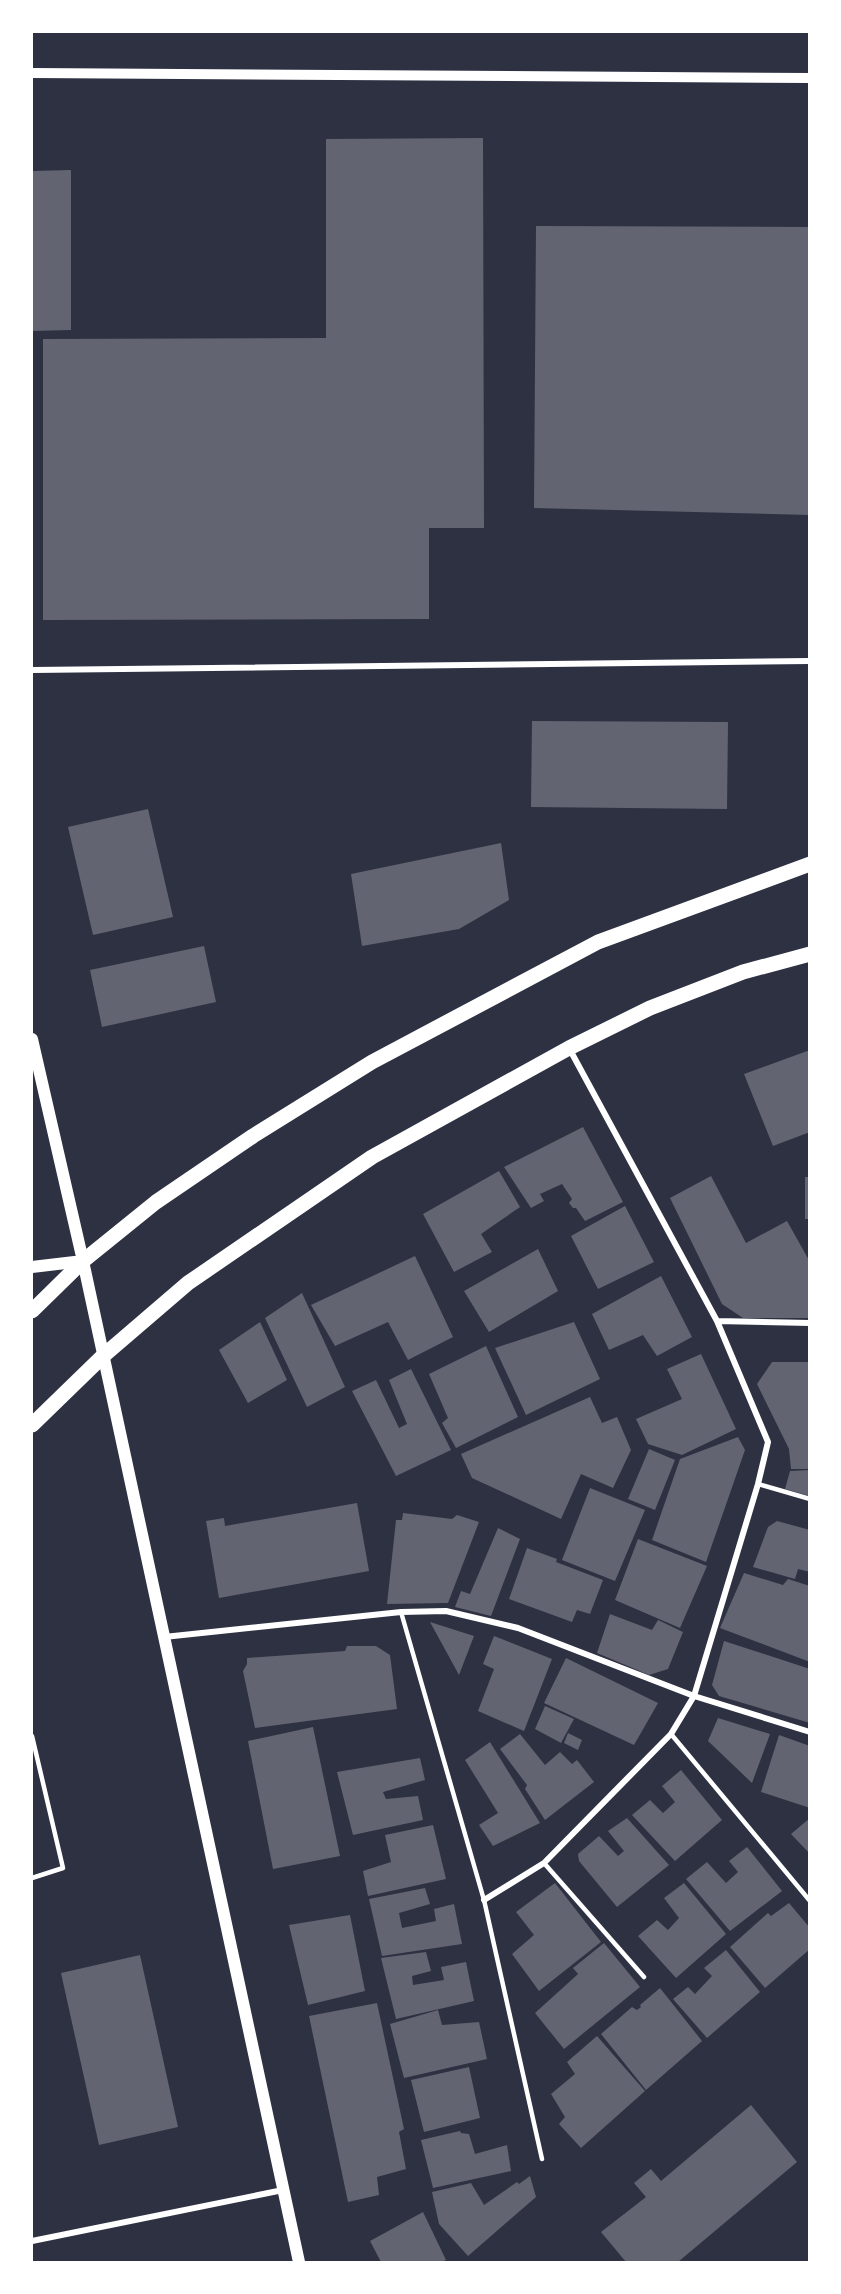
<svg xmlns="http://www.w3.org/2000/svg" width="841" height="2294" font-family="'PT Sans',sans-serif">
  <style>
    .building { fill: #626471 }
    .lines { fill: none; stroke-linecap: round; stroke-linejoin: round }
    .service { stroke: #fff; stroke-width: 4.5 }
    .minor { stroke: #fff; stroke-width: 6 }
    .tertiary { stroke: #fff; stroke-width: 10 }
    .secondary { stroke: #fff; stroke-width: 12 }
    .primary { stroke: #fff; stroke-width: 15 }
  </style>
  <rect width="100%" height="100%" fill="#2d3142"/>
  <path class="building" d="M483 138 484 528H429V619L43 620V339L326 338V139Z
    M71 170V330L32 331V171Z
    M536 226 810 227V515L534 508Z
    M532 721 728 722 727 809 531 807Z
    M148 809 173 917 93 935 68 827Z
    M501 843 509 900 459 929 362 946 351 874Z
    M204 946 216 1002 102 1027 90 970Z
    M810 1050V1132L773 1146 744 1074Z
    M583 1127 623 1202 585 1221 576 1208H573L569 1203 572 1199 562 1184 540 1194 544 1201 531 1208 504 1167Z
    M499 1171 520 1207 481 1234 492 1252 454 1272 423 1214Z
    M711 1176 746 1243 787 1221 810 1262V1318H743L722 1304 670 1198Z
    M805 1177H810V1219H805Z
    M625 1206 654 1262 598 1289 571 1236Z
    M538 1249 558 1291 489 1332 464 1291Z
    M415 1256 453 1337 408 1360 388 1322 335 1346 311 1305Z
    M661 1276 692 1337 657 1356 643 1335 609 1350 592 1314Z
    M302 1293 345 1387 307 1407 265 1318Z
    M260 1322 287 1380 248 1403 219 1350Z
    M574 1322 600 1379 526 1415 495 1348Z
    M486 1346 518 1417 456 1448 442 1423 448 1418 429 1374Z
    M701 1354 736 1429 682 1455 648 1444 636 1419 682 1399 667 1369Z
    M772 1362H810V1469H791L789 1449 757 1384Z
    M411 1369 451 1450 396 1476 352 1391 376 1380 399 1428 407 1424 389 1380Z
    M590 1397 602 1423 617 1417 631 1450 613 1488 581 1474 561 1519 472 1478 461 1454Z
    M738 1437 745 1450 706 1562 652 1540 680 1459Z
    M649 1449 675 1460 655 1510 628 1499Z
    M810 1470V1496L785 1489 790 1471Z
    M590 1488 645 1510 615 1581 562 1560Z
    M357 1503 369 1571 219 1598 206 1521 224 1518 225 1526Z
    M403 1513 452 1519 457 1515 479 1522 448 1603 387 1604 396 1520H402Z
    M777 1521 810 1530V1572L798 1569 795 1579 753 1567 768 1527Z
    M498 1528 520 1539 491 1616 455 1607 461 1591 470 1594Z
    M638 1539 707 1566 680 1628 615 1600Z
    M527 1548 557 1559 556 1562 603 1580 590 1614 577 1610 572 1622 509 1599Z
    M744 1573 783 1585 788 1579 810 1586V1662L720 1628Z
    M610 1614 652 1630 658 1620 683 1632 668 1669 649 1675 597 1653Z
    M430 1622 474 1636 459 1675Z
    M494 1636 552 1659 524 1731 478 1711 494 1669 483 1664Z
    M724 1641 810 1669V1723L719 1696 712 1685Z
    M347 1646H376L390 1655 397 1709 255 1728 243 1671 247 1664V1658L345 1651Z
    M566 1658 658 1703 634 1745 544 1703Z
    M545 1706 574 1719 561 1743 535 1729Z
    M718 1718 770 1734 752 1783 708 1741Z
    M313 1727 340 1856 273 1869 248 1741Z
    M568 1733 582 1740 578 1750 564 1743Z
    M520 1734 545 1765 560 1752 572 1764 577 1760 594 1782 545 1820 525 1789 527 1785 500 1749Z
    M779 1735 810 1746V1808L761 1792Z
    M490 1742 540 1823 493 1846 479 1825 498 1813 465 1760Z
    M420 1758 425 1780 383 1792 386 1799 418 1796 423 1820 353 1835 337 1772Z
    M681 1770 722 1820 675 1861 632 1815 650 1800 663 1813 675 1802 662 1786Z
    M627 1818 669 1865 617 1907 579 1861 578 1854 599 1836 618 1856 624 1851 608 1831Z
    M810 1818V1854L791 1834Z
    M433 1825 446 1879 368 1896 363 1871 391 1862 385 1835Z
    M747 1847 782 1891 730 1931 686 1879 707 1862 726 1883 738 1872 729 1861Z
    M555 1883 601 1942 539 1991 512 1954 534 1935 516 1912Z
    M684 1883 726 1934 676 1978 638 1936 657 1920 668 1930 679 1918 664 1898Z
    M425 1888 430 1904 399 1913 402 1928 436 1921 434 1909 454 1904 462 1944 382 1956 369 1899Z
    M789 1903 810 1928V1949L765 1988 730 1947 768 1913 771 1916Z
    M350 1915 365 1991 308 2005 289 1925Z
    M604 1943 640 1987 564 2049 535 2013 578 1974 573 1968Z
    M726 1950 760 1992 707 2038 673 1999 688 1987 695 1994 712 1976 704 1968Z
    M426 1952 431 1971 412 1976 413 1985 444 1980 441 1967 466 1962 474 2001 396 2019 381 1958Z
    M140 1955 178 2127 99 2145 61 1973Z
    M660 1988 702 2041 646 2090 601 2034 632 2007 637 2010 641 2007 640 2005Z
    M377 2003 404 2129 399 2132 406 2169 377 2177 379 2195 348 2202 309 2016Z
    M438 2010 442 2025 479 2022 487 2059 404 2078 390 2024Z
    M597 2036 645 2091 581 2148 559 2124 565 2117 551 2094 575 2074 567 2062Z
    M469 2067 480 2118 424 2132 411 2080Z
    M751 2105 797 2162 678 2262H626L601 2232 646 2197 634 2183 651 2169 661 2181Z
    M460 2131 461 2133 469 2134 475 2154 507 2145 511 2171 433 2188 421 2140Z
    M530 2176 536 2197 468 2256 439 2224 432 2192 471 2183 484 2205 517 2182 519 2184Z
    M423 2212 446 2260 441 2262H381L370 2241Z"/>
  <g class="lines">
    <path class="service" d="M758 1484 810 1499
      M401 1612 484 1900 542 2159
      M671 1734 810 1901
      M32 1736 63 1868 32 1878
      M544 1863 644 1977"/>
    <path class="minor" d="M32 670 810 661
      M717 1321 810 1323
      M164 1637 401 1612 446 1611 518 1628 694 1696 810 1732
      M484 1900 544 1863 671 1734 694 1696 758 1484 768 1442 717 1321 569 1048
      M32 2241 283 2190"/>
    <path class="tertiary" d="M32 73 810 78"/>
    <path class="secondary" d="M32 1039 83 1261 299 2262
      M32 1267 83 1261"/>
    <path class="primary" d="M32 1311 83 1261 156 1202 253 1136 372 1062 598 942 810 864
      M32 1425 103 1356 188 1283 372 1157 569 1048 650 1008 743 972 810 954"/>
  </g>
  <rect width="841" height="2294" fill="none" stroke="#ffffff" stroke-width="66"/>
</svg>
